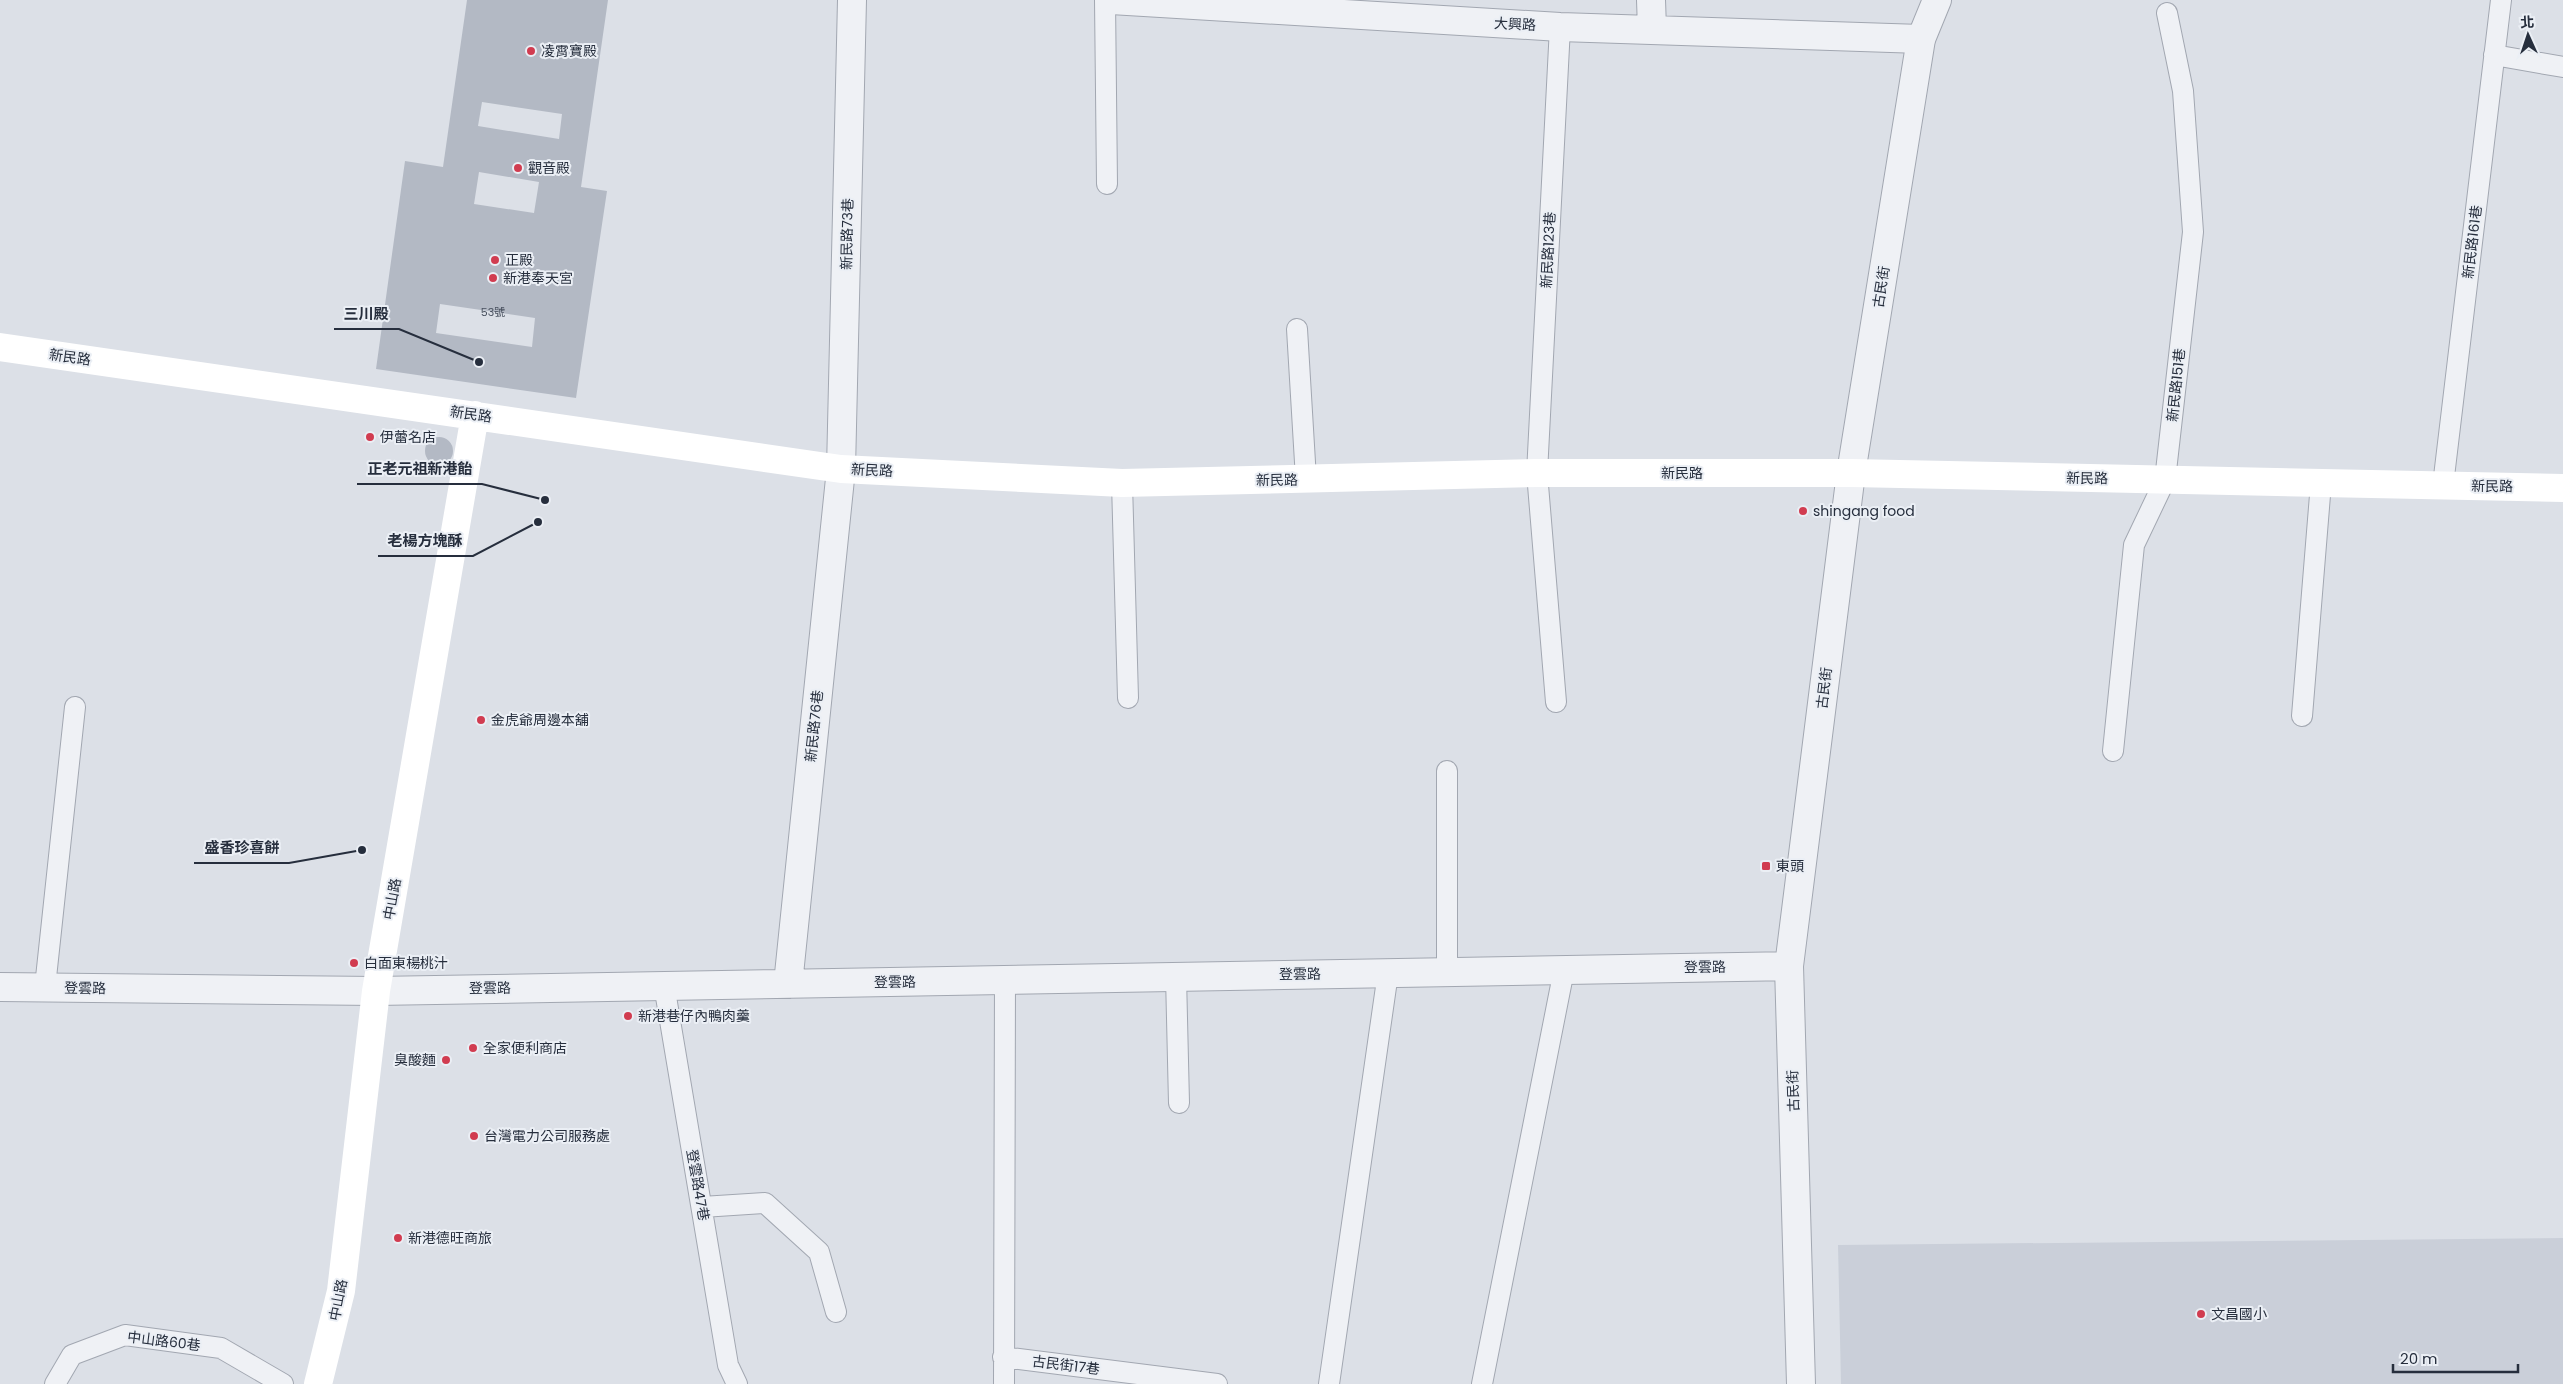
<svg xmlns="http://www.w3.org/2000/svg" width="2563" height="1384" font-family="Poppins,'Noto Sans TC',sans-serif">
  <style>
    .built { fill: #cacfd9 }
    .building { fill: #b3b9c4; fill-rule: evenodd }
    .lines { fill: none; stroke-linecap: round; stroke-linejoin: round }
    .service-casing { stroke: #a2a7b1; stroke-width: 22 }
    .minor-casing { stroke: #a2a7b1; stroke-width: 30 }
    .tertiary-casing { stroke: #a2a7b1; stroke-width: 30 }
    .service { stroke: #eff1f5; stroke-width: 20 }
    .minor { stroke: #eff1f5; stroke-width: 28 }
    .tertiary { stroke: #eff1f5; stroke-width: 28 }
    .secondary { stroke: #fff; stroke-width: 28 }
    .poi-dot { fill: #d13c50; stroke: #ebeff5; stroke-width: 2 }
    .labels { text-anchor: middle; stroke-width: 4; stroke-linejoin: round; paint-order: stroke }
    .number-label { font-size: 11px; fill: #49515f }
    .street-label { font-size: 14px; fill: #262e3d; stroke: #ebeff5 }
    .poi-label { font-size: 14px; fill: #262e3d; stroke: #ebeff5; text-anchor: start }
    .leader { fill: none; stroke: #262e3d; stroke-width: 2 }
    .callout-dot { fill: #262e3d; stroke: #ebeff5; stroke-width: 2 }
    .callout-label { font-size: 15px; text-anchor: middle; font-weight: bold; fill: #262e3d; stroke: #ebeff5; stroke-width: 4; stroke-linejoin: round; paint-order: stroke }
  </style>
  <rect width="100%" height="100%" fill="#dce0e7"/>
  <path class="built" d="M2563 1238V1384H1841L1838 1245Z"/>
  <path class="building" d="M467 0H608L581 187 607 191 576 398 376 369 405 161 443 167ZM482 102 562 114 559 139 478 126ZM479 172 539 182 534 213 474 204ZM440 304 535 318 532 347 436 333Z
    M425 451a14 14 0 1 1 28 0a14 14 0 1 1-28 0Z"/>
  <g class="lines">
    <defs>
      <path id="service" d="M1105 0 1107 184
        M2494 55 2563 67
        M1297 329 1306 479
        M1122 483 1128 698
        M2443 485 2501 0
        M1556 702 1537 473 1560 27
        M2302 716 2321 483
        M2113 751 2134 545 2165 480 2193 232 2183 91 2167 13
        M1447 771V972
        M1176 976 1179 1103
        M664 985 728 1365 737 1384
        M45 987 75 707
        M702 1207 765 1203 819 1252 836 1312
        M1003 1357 1217 1384
        M55 1384 72 1355 125 1335 221 1348 283 1384
        M1004 1384 1005 980
        M1329 1384 1388 973
        M1482 1384 1564 970"/>
      <path id="minor" d="M1111 0 1560 27 1921 39
        M1651 0 1652 28
        M788 984 841 469 852 0
        M0 987 376 991 1789 966
        M1801 1384 1789 966 1851 473"/>
      <path id="tertiary" d="M1851 473 1921 39 1937 0"/>
    </defs>
    <use href="#service" class="service-casing"/>
    <use href="#minor" class="minor-casing"/>
    <use href="#tertiary" class="tertiary-casing"/>
    <use href="#service" class="service"/>
    <use href="#minor" class="minor"/>
    <use href="#tertiary" class="tertiary"/>
    <path class="secondary" d="M0 347 841 469 1122 483 1537 473H1851L2563 488
      M318 1384 341 1291 376 991 475 415"/>
  </g>
  <g class="poi-dot">
    <circle cx="531" cy="51" r="5"/>
    <circle cx="518" cy="168" r="5"/>
    <circle cx="495" cy="260" r="5"/>
    <circle cx="493" cy="278" r="5"/>
    <circle cx="370" cy="437" r="5"/>
    <circle cx="1803" cy="511" r="5"/>
    <circle cx="481" cy="720" r="5"/>
    <rect x="1761" y="861" width="10" height="10" rx="2.5"/>
    <circle cx="354" cy="963" r="5"/>
    <circle cx="628" cy="1016" r="5"/>
    <circle cx="473" cy="1048" r="5"/>
    <circle cx="446" cy="1060" r="5"/>
    <circle cx="474" cy="1136" r="5"/>
    <circle cx="398" cy="1238" r="5"/>
    <circle cx="2201" cy="1314" r="5"/>
  </g>
  <g class="labels">
    <g class="number-label">
      <text x="493" y="316">53號</text>
    </g>
    <g class="street-label">
      <text transform="translate(1515 24) rotate(3)" y="5">大興路</text>
      <text transform="translate(847 234) rotate(-89)" y="5">新民路73巷</text>
      <text transform="translate(2472 242) rotate(-83)" y="5">新民路161巷</text>
      <text transform="translate(1548 250) rotate(-87)" y="5">新民路123巷</text>
      <text transform="translate(1881 287) rotate(-81)" y="5">古民街</text>
      <text transform="translate(70 357) rotate(8)" y="5">新民路</text>
      <text transform="translate(2176 385) rotate(-84)" y="5">新民路151巷</text>
      <text transform="translate(471 414) rotate(8)" y="5">新民路</text>
      <text transform="translate(872 470) rotate(3)" y="5">新民路</text>
      <text x="1682" y="478">新民路</text>
      <text transform="translate(2087 478) rotate(1)" y="5">新民路</text>
      <text transform="translate(1277 480) rotate(-1)" y="5">新民路</text>
      <text transform="translate(2492 486) rotate(1)" y="5">新民路</text>
      <text transform="translate(1824 688) rotate(-83)" y="5">古民街</text>
      <text transform="translate(814 726) rotate(-84)" y="5">新民路76巷</text>
      <text transform="translate(392 899) rotate(-80)" y="5">中山路</text>
      <text transform="translate(1705 967) rotate(-1)" y="5">登雲路</text>
      <text transform="translate(1300 974) rotate(-1)" y="5">登雲路</text>
      <text transform="translate(895 982) rotate(-1)" y="5">登雲路</text>
      <text transform="translate(85 988) rotate(1)" y="5">登雲路</text>
      <text transform="translate(490 988) rotate(-1)" y="5">登雲路</text>
      <text transform="translate(1793 1091) rotate(-92)" y="5">古民街</text>
      <text transform="translate(698 1185) rotate(80)" y="5">登雲路47巷</text>
      <text transform="translate(338 1300) rotate(-79)" y="5">中山路</text>
      <text transform="translate(164 1341) rotate(7)" y="5">中山路60巷</text>
      <text transform="translate(1066 1365) rotate(7)" y="5">古民街17巷</text>
    </g>
    <g class="poi-label">
      <text x="541" y="56">凌霄寶殿</text>
      <text x="528" y="173">觀音殿</text>
      <text x="505" y="265">正殿</text>
      <text x="503" y="283">新港奉天宮</text>
      <text x="380" y="442">伊蕾名店</text>
      <text x="1813" y="516">shingang food</text>
      <text x="491" y="725">金虎爺周邊本舖</text>
      <text x="1776" y="871">東頭</text>
      <text x="364" y="968">白面東楊桃汁</text>
      <text x="638" y="1021">新港巷仔內鴨肉羹</text>
      <text x="483" y="1053">全家便利商店</text>
      <text x="436" y="1065" text-anchor="end">臭酸麵</text>
      <text x="484" y="1141">台灣電力公司服務處</text>
      <text x="408" y="1243">新港德旺商旅</text>
      <text x="2211" y="1319">文昌國小</text>
    </g>
  </g>
  <path class="leader" d="M479 362L399 329H334M545 500L482 484H357M538 522L473 556H378M362 850L289 863H194"/>
  <g class="callout-dot">
    <circle cx="479" cy="362" r="5"/>
    <circle cx="545" cy="500" r="5"/>
    <circle cx="538" cy="522" r="5"/>
    <circle cx="362" cy="850" r="5"/>
  </g>
  <g class="callout-label">
    <text x="366" y="319">三川殿</text>
    <text x="420" y="474">正老元祖新港飴</text>
    <text x="425" y="546">老楊方塊酥</text>
    <text x="242" y="853">盛香珍喜餅</text>
  </g>
  <g transform="translate(2528 35) rotate(357)" stroke="#ebeff5" stroke-width="4" paint-order="stroke">
  <path d="M0-4L9 19L0 12L-9 19Z" fill="#262e3d"/>
  <text y="-8" font-size="14" font-weight="bold" text-anchor="middle" fill="#262e3d">北</text>
  </g>
  <path d="M2393 1364v8h125v-8" fill="none" stroke="#262e3d" stroke-width="2.5"/>
  <text x="2400" y="1364" font-size="15" fill="#262e3d" stroke="#ebeff5" stroke-width="4" paint-order="stroke">20 m</text>
</svg>
